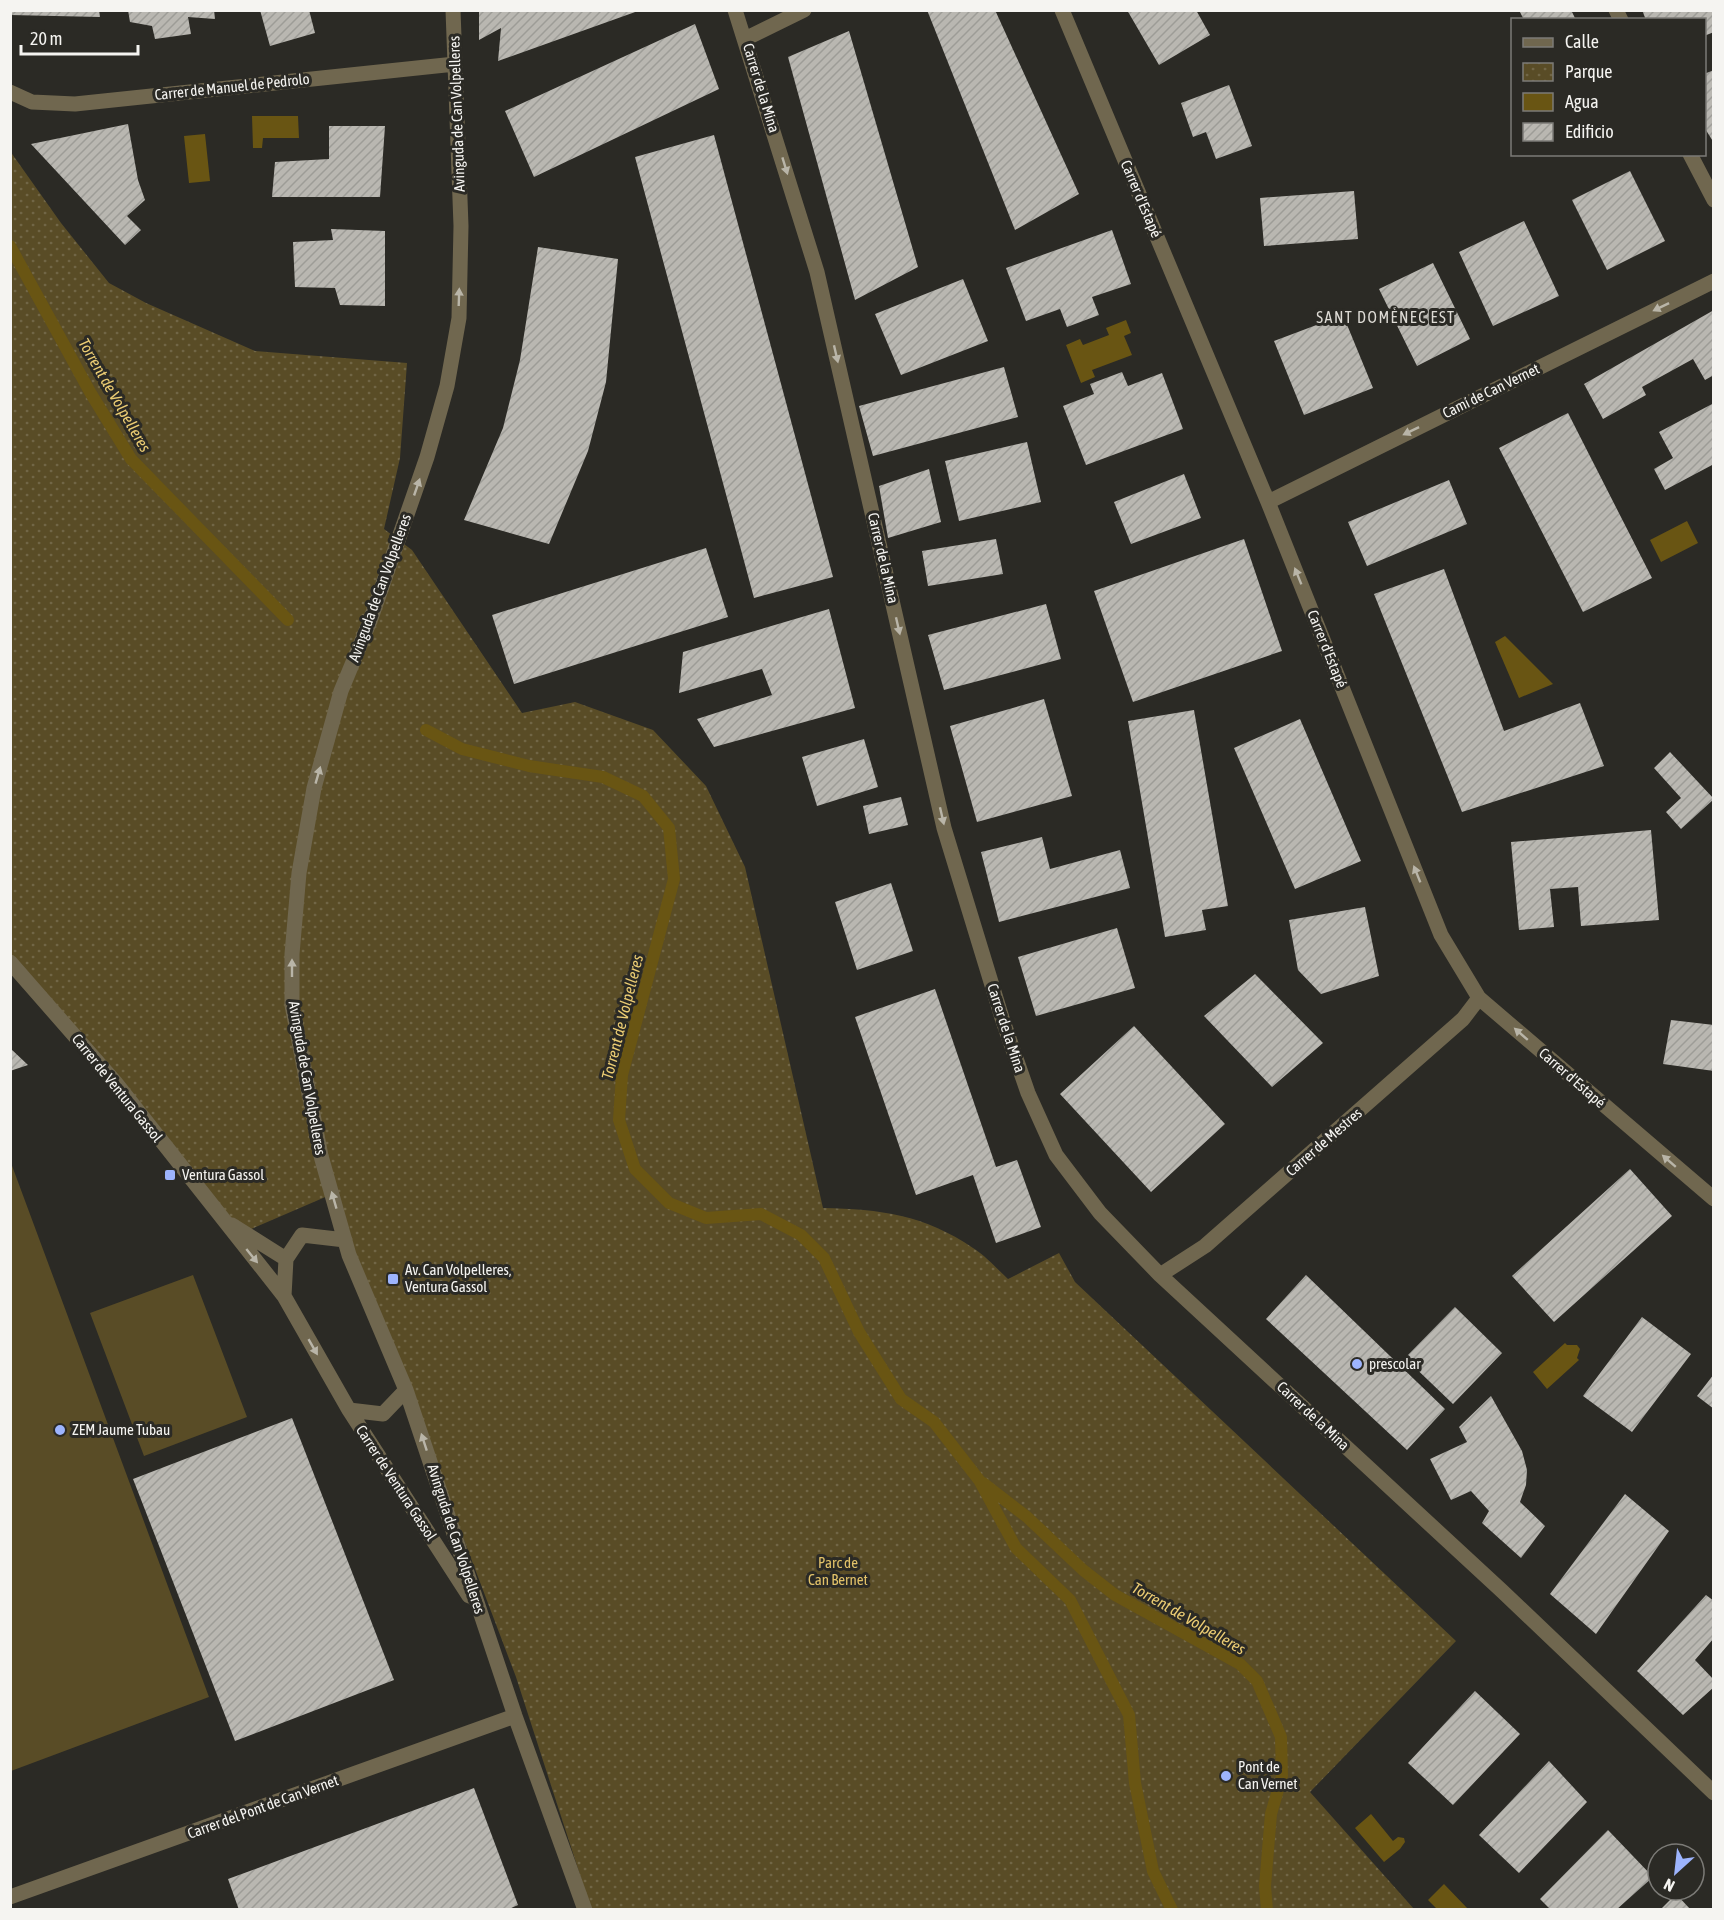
<svg xmlns="http://www.w3.org/2000/svg" width="1724" height="1920" font-family="'Asap Condensed',sans-serif">
  <style>
    .park { fill: url(#park-dots) }
    .pitch { fill: #594c26 }
    .water { fill: #695513 }
    .lines { fill: none; stroke-linecap: round; stroke-linejoin: round }
    .stream { stroke: #695513; stroke-width: 12 }
    .building { fill: url(#building-hatch) }
    .minor { stroke: #70674f; stroke-width: 15 }
    .oneway { fill: #b9b5a8 }
    .poi-dot { fill: #9db4fd; stroke: #2b2a25; stroke-width: 2 }
    .labels { text-anchor: middle; stroke-width: 6; stroke-linejoin: round; paint-order: stroke }
    .street-label { font-size: 15px; fill: #f5f4f1; stroke: #2b2a25 }
    .poi-label { font-size: 15px; fill: #f5f4f1; stroke: #2b2a25; text-anchor: start }
    .park-label { font-size: 15px; fill: #e2c269; stroke: #2b2a25 }
    .neighbourhood-label { font-size: 16px; letter-spacing: 1.5px; fill: #dddad4; stroke: #2b2a25 }
    .water-label { font-size: 16px; font-style: italic; fill: #ebcc73; stroke: #2b2a25 }
  </style>
  <defs>
    <pattern id="park-dots" width="8" height="8" patternUnits="userSpaceOnUse" patternTransform="scale(1.5)"><rect width="8" height="8" fill="#594c26"/><path d="M2 2h.1M6 6h.1" fill="none" stroke="#716646" stroke-width="1.8" stroke-linecap="round"/></pattern>
    <pattern id="building-hatch" width="6" height="6" patternUnits="userSpaceOnUse" patternTransform="scale(1.5)"><rect width="6" height="6" fill="#b9b7b1"/><path d="M-1 1l2-2M0 6l6-6M5 7l2-2" fill="none" stroke="#9d9c97"/></pattern>
  </defs>
  <rect width="100%" height="100%" fill="#2b2a25"/>
  <path class="park" d="M10 151 61 223 109 283 146 303 255 351 407 363 400 458 384 529 412 550 522 713 575 702 653 730 706 786 745 867 823 1208C880 1209 925 1215 973 1248 986 1256 997 1269 1008 1279L1059 1253 1075 1282 1456 1641 1310 1792 1414 1909H591L516 1677 420 1424 330 1195 235 1236 11 964Z"/>
  <path class="pitch" d="M11 1163 209 1697 11 1771H10Z
    M193 1275 247 1417 144 1456 90 1313Z"/>
  <path class="water" d="M252 116H298L299 138H263L262 148H253Z
    M205 134 210 181 189 183 184 136Z
    M1126 320 1131 333 1124 336 1132 355 1092 370 1095 377 1081 383 1066 345 1080 339 1083 345 1109 335 1106 328Z
    M1687 521 1698 543 1661 562 1650 540Z
    M1505 636 1553 684 1519 698 1495 642Z
    M1565 1343 1567 1345H1577L1580 1349 1577 1358 1579 1360 1547 1389 1533 1372Z
    M1371 1814 1393 1841 1398 1837 1404 1838 1405 1842 1400 1849 1384 1862 1355 1828Z
    M1444 1884 1468 1909H1437L1428 1900Z"/>
  <g class="lines">
    <path class="stream" d="M10 246 90 392 131 459 288 620
      M426 730 462 749 529 766 603 777 643 796 669 828 674 879 622 1075 619 1120 635 1169 669 1203 706 1218 761 1214 801 1235 824 1258 859 1332 901 1399 934 1422 979 1480 1016 1548 1070 1600 1129 1715 1135 1783 1153 1871 1172 1910
      M983 1483 1027 1517 1083 1570 1115 1595 1240 1664 1257 1681 1281 1737 1282 1776 1271 1814 1265 1886 1267 1910"/>
  </g>
  <path class="building" d="M10 10H99L100 17 10 15Z
    M128 10H214L215 19 188 17 191 34 155 39 152 26 130 22Z
    M260 10H309L315 33 270 46Z
    M479 10H638V11L498 61 501 28 479 40Z
    M927 10H995L1079 194 1015 230Z
    M1127 10H1196L1210 35 1159 65Z
    M1519 10H1571L1576 20H1524Z
    M1642 10H1714V32L1704 36V20H1646Z
    M695 24 719 89 534 177 505 111Z
    M849 31 918 267 855 300 788 57Z
    M1714 70V143L1704 127V74Z
    M1229 85 1252 146 1216 159 1206 132 1193 137 1181 103Z
    M128 124 138 180 145 200 127 216 141 230 125 245 31 144Z
    M329 126H385L380 197H272L275 162 329 159Z
    M714 135 833 577 754 598 635 157Z
    M1630 171 1665 241 1607 270 1572 200Z
    M1354 191 1358 239 1264 246 1260 198Z
    M1524 221 1559 296 1493 326 1459 252Z
    M331 229 385 231V306L340 305 335 288 295 287 293 242 333 240Z
    M1112 230 1131 284 1092 297 1099 315 1067 327 1060 309 1026 321 1006 268Z
    M538 247 618 259 606 382 588 451 549 544 464 520 503 428 520 360Z
    M1433 263 1470 339 1417 366 1379 289Z
    M963 279 988 341 901 375 875 314Z
    M1714 310V375L1705 380 1693 359 1642 387 1646 395 1603 419 1584 384Z
    M1343 315 1373 388 1304 415 1274 341Z
    M1004 367 1018 417 873 456 859 406Z
    M1122 372 1128 386 1162 373 1183 429 1086 465 1063 406 1094 394 1090 384Z
    M1714 403V464L1665 490 1654 469 1673 458 1659 432Z
    M1568 413 1652 578 1583 612 1499 448Z
    M1027 442 1041 502 959 521 945 461Z
    M929 469 941 522 888 538 879 486Z
    M1184 474 1201 518 1131 544 1114 502Z
    M1449 480 1467 524 1367 566 1348 522Z
    M996 539 1003 574 928 586 922 551Z
    M1244 539 1282 651 1133 702 1094 591Z
    M706 548 728 617 514 684 492 615Z
    M1444 569 1504 731 1580 703 1604 766 1462 812 1374 594Z
    M1046 604 1061 659 944 690 928 635Z
    M829 609 855 708 714 747 697 719 772 695 762 669 679 693 683 652Z
    M1044 699 1072 796 977 822 950 726Z
    M1194 710 1228 906 1202 910 1206 930 1165 937 1128 721Z
    M1300 719 1361 861 1295 889 1234 748Z
    M864 739 878 787 817 806 802 757Z
    M1670 752 1714 799 1681 829 1666 812 1681 798 1654 768Z
    M901 797 908 825 869 834 863 806Z
    M1651 830 1659 920 1581 926 1578 887 1550 889 1554 927 1519 930 1511 842Z
    M1042 837 1050 869 1120 850 1130 888 999 922 981 852Z
    M891 883 913 951 857 970 835 902Z
    M1365 907 1379 976 1321 994 1298 970 1289 920Z
    M1117 928 1135 988 1036 1016 1018 957Z
    M1255 974 1323 1043 1272 1087 1204 1016Z
    M935 989 996 1167 1017 1160 1041 1227 996 1243 973 1175 916 1195 855 1017Z
    M1671 1020 1714 1025V1071L1663 1064Z
    M1134 1026 1225 1124 1151 1192 1060 1094Z
    M10 1048 28 1065 10 1071Z
    M1630 1169 1672 1216 1554 1322 1512 1276Z
    M1306 1275 1445 1409 1407 1450 1266 1319Z
    M1455 1307 1502 1353 1453 1404 1405 1358Z
    M1642 1317 1691 1354 1632 1432 1583 1396Z
    M1714 1374V1409L1697 1396Z
    M1491 1396 1522 1451 1527 1470 1526 1485 1520 1502 1545 1526 1521 1558 1482 1523 1489 1511 1471 1491 1451 1500 1430 1459 1467 1442 1459 1427Z
    M292 1418 394 1680 235 1741 133 1479Z
    M1625 1494 1669 1531 1596 1634 1550 1594Z
    M1706 1595 1714 1601V1638L1695 1660 1714 1680V1687L1683 1715 1637 1671Z
    M1475 1691 1520 1734 1453 1805 1408 1763Z
    M1549 1761 1587 1802 1519 1873 1479 1835Z
    M474 1788 518 1905 507 1910H239L228 1879Z
    M1608 1830 1653 1877 1616 1910H1551L1540 1899Z
    M1676 1894 1691 1910H1660Z"/>
  <g class="lines">
    <path class="minor" d="M453 10 461 226 459 318 447 386 427 457 370 621 341 691 314 788 299 873 292 954V1005L321 1156 349 1255 406 1390 515 1716 585 1910
      M735 10 817 272 944 828 1002 1018 1028 1093 1056 1155 1100 1213 1160 1275 1502 1591 1714 1793
      M1062 10 1268 502 1441 935 1479 998 1714 1199
      M1616 10 1621 20
      M745 39 804 10
      M10 92 32 102 75 104 455 64
      M1690 154 1714 200
      M1268 502 1714 281
      M10 962 115 1082 284 1296 349 1410 469 1596
      M232 1225 286 1259
      M1160 1275 1205 1246 1463 1019 1479 998
      M284 1296 286 1259 302 1235 345 1240
      M349 1410 383 1414 406 1390
      M10 1897 515 1716"/>
  </g>
  <defs><path id="oneway-solid" d="M-6-.8H1V-3.2L6.5 0L1 3.2V.8H-6Z" transform="scale(1.5)"/></defs>
  <g class="oneway">
    <use href="#oneway-solid" transform="translate(785 166) rotate(73)"/>
    <use href="#oneway-solid" transform="translate(459 297) rotate(-88)"/>
    <use href="#oneway-solid" transform="translate(1661 307) rotate(154)"/>
    <use href="#oneway-solid" transform="translate(836 354) rotate(77)"/>
    <use href="#oneway-solid" transform="translate(1411 431) rotate(154)"/>
    <use href="#oneway-solid" transform="translate(417 487) rotate(-71)"/>
    <use href="#oneway-solid" transform="translate(1298 576) rotate(-112)"/>
    <use href="#oneway-solid" transform="translate(898 626) rotate(77)"/>
    <use href="#oneway-solid" transform="translate(318 775) rotate(-74)"/>
    <use href="#oneway-solid" transform="translate(942 816) rotate(77)"/>
    <use href="#oneway-solid" transform="translate(1417 874) rotate(-112)"/>
    <use href="#oneway-solid" transform="translate(292 968) rotate(-90)"/>
    <use href="#oneway-solid" transform="translate(1521 1034) rotate(-139)"/>
    <use href="#oneway-solid" transform="translate(1669 1161) rotate(-139)"/>
    <use href="#oneway-solid" transform="translate(334 1200) rotate(-106)"/>
    <use href="#oneway-solid" transform="translate(252 1256) rotate(51)"/>
    <use href="#oneway-solid" transform="translate(313 1347) rotate(60)"/>
    <use href="#oneway-solid" transform="translate(424 1442) rotate(-108)"/>
  </g>
  <g class="poi-dot">
    <rect x="164" y="1169" width="12" height="12" rx="3"/>
    <rect x="387" y="1273" width="12" height="12" rx="3"/>
    <circle cx="1357" cy="1364" r="6"/>
    <circle cx="60" cy="1430" r="6"/>
    <circle cx="1226" cy="1776" r="6"/>
  </g>
  <g class="labels">
    <g class="street-label">
      <text transform="translate(232 87) rotate(-6)" y="5">Carrer de Manuel de Pedrolo</text>
      <text transform="translate(761 88) rotate(73)" y="5">Carrer de la Mina</text>
      <text transform="translate(457 114) rotate(-92)" y="5">Avinguda de Can Volpelleres</text>
      <text transform="translate(1141 199) rotate(67)" y="5">Carrer d'Estapé</text>
      <text transform="translate(1491 391) rotate(-26)" y="5">Camí de Can Vernet</text>
      <text transform="translate(883 558) rotate(77)" y="5">Carrer de la Mina</text>
      <text transform="translate(380 588) rotate(-70)" y="5">Avinguda de Can Volpelleres</text>
      <text transform="translate(1327 649) rotate(68)" y="5">Carrer d'Estapé</text>
      <text transform="translate(1006 1028) rotate(72)" y="5">Carrer de la Mina</text>
      <text transform="translate(307 1078) rotate(80)" y="5">Avinguda de Can Volpelleres</text>
      <text transform="translate(1572 1078) rotate(41)" y="5">Carrer d'Estapé</text>
      <text transform="translate(117 1088) rotate(51)" y="5">Carrer de Ventura Gassol</text>
      <text transform="translate(1324 1142) rotate(-41)" y="5">Carrer de Mestres</text>
      <text transform="translate(1313 1416) rotate(43)" y="5">Carrer de la Mina</text>
      <text transform="translate(396 1483) rotate(57)" y="5">Carrer de Ventura Gassol</text>
      <text transform="translate(456 1539) rotate(72)" y="5">Avinguda de Can Volpelleres</text>
      <text transform="translate(263 1807) rotate(-20)" y="5">Carrer del Pont de Can Vernet</text>
    </g>
    <g class="poi-label">
      <text x="182" y="1180">Ventura Gassol</text>
      <text x="405" y="1275">Av. Can Volpelleres,<tspan x="405" dy="17">Ventura Gassol</tspan></text>
      <text x="1369" y="1369">prescolar</text>
      <text x="72" y="1435">ZEM Jaume Tubau</text>
      <text x="1238" y="1772">Pont de<tspan x="1238" dy="17">Can Vernet</tspan></text>
    </g>
    <g class="park-label">
      <text x="838" y="1568">Parc de<tspan x="838" dy="17">Can Bernet</tspan></text>
    </g>
    <g class="neighbourhood-label">
      <text x="1386" y="323">SANT DOMÈNEC EST</text>
    </g>
    <g class="water-label">
      <text transform="translate(115 395) rotate(60)" y="6">Torrent de Volpelleres</text>
      <text transform="translate(622 1017) rotate(-76)" y="6">Torrent de Volpelleres</text>
      <text transform="translate(1189 1618) rotate(30)" y="6">Torrent de Volpelleres</text>
    </g>
  </g>
  <rect width="1724" height="1920" fill="none" stroke="#f5f4f1" stroke-width="24"/>
  <rect x="1511" y="18" width="195" height="138" fill="#2b2a25" stroke="#7c7b77" stroke-width="1.5"/>
  <rect x="1523" y="38" width="30" height="9" fill="#70674f" stroke="#7c7b77" stroke-width="1.5"/>
  <text x="1565" y="48" font-size="18" fill="#f5f4f1">Calle</text>
  <rect x="1523" y="63" width="30" height="18" fill="url(#park-dots)" stroke="#7c7b77" stroke-width="1.5"/>
  <text x="1565" y="78" font-size="18" fill="#f5f4f1">Parque</text>
  <rect x="1523" y="93" width="30" height="18" fill="#695513" stroke="#7c7b77" stroke-width="1.5"/>
  <text x="1565" y="108" font-size="18" fill="#f5f4f1">Agua</text>
  <rect x="1523" y="123" width="30" height="18" fill="url(#building-hatch)" stroke="#7c7b77" stroke-width="1.5"/>
  <text x="1565" y="138" font-size="18" fill="#f5f4f1">Edificio</text>
  <g transform="translate(1676 1872) rotate(207)"><circle r="28" fill="#2b2a25" stroke="#7c7b77" stroke-width="1.5"/>
  <path d="M0-4.5L10 22L0 15L-10 22Z" fill="#9db4fd"/>
  <text y="-9" font-size="16" font-weight="bold" text-anchor="middle" fill="#f5f4f1">N</text>
  </g>
  <path d="M21 45v9h117v-9" fill="none" stroke="#f5f4f1" stroke-width="3"/>
  <text x="30" y="45" font-size="18" fill="#f5f4f1" stroke="#2b2a25" stroke-width="4.5" paint-order="stroke">20 m</text>
</svg>
